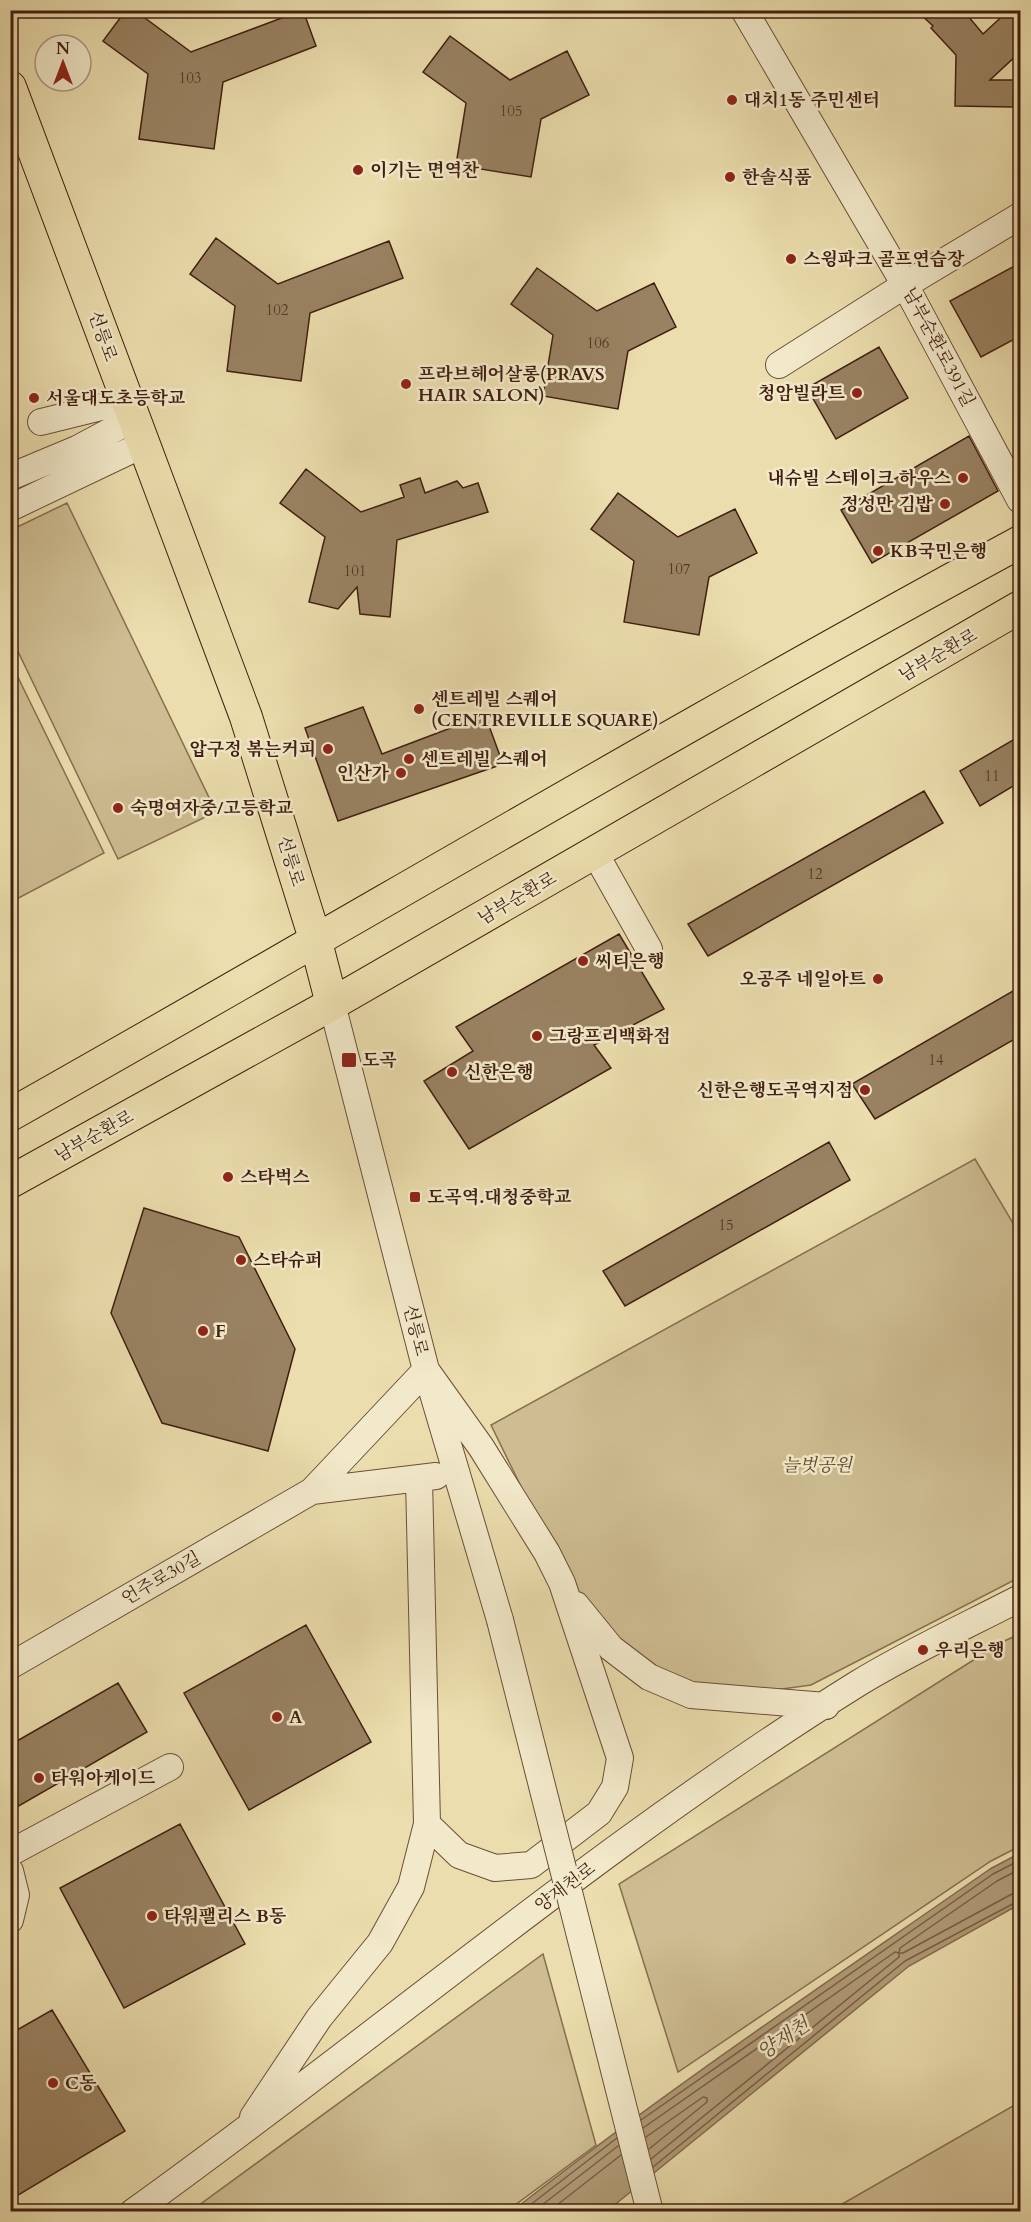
<svg xmlns="http://www.w3.org/2000/svg" width="1031" height="2222" font-family="Cardo,'Noto Serif KR',serif">
  <style>
    .green { fill: #cebd92; stroke: #886e51; stroke-width: 1.5 }
    .water { fill: #b19c78; stroke: #846a4e; stroke-width: 1.5 }
    .lines { fill: none; stroke-linecap: round; stroke-linejoin: round }
    .shore { stroke: #795e44; stroke-width: 1.5 }
    .building { fill: #998262; stroke: #411f10; stroke-width: 1.5 }
    .minor-casing { stroke: #6c4e37; stroke-width: 28 }
    .major-casing { stroke: #411f10; stroke-width: 34 }
    .minor { stroke: #f2e9ca; stroke-width: 26 }
    .major { stroke: #ebddad; stroke-width: 32 }
    .minor-bridge-casing { stroke: #6c4e37; stroke-width: 28; stroke-linecap: butt }
    .minor-bridge { stroke: #f2e9ca; stroke-width: 26 }
    .poi-dot { fill: #8f2418; stroke: #f2e9ca; stroke-width: 2 }
    .labels { text-anchor: middle; stroke-width: 5; stroke-linejoin: round; paint-order: stroke }
    .number-label { font-size: 15px; fill: #573824 }
    .poi-label { font-size: 18px; font-weight: bold; fill: #411f10; stroke: #f2e9ca; text-anchor: start }
    .street-label { font-size: 18px; fill: #411f10; stroke: #f2e9ca }
    .park-label { font-size: 18px; font-style: italic; fill: #644630; stroke: #f2e9ca }
    .water-label { font-size: 20px; font-style: italic; fill: #684b34; stroke: #f2e9ca }
  </style>
  <rect width="100%" height="100%" fill="#ebddad"/>
  <filter id="stains"><feTurbulence type="fractalNoise" baseFrequency=".00333" numOctaves="4"/><feColorMatrix values="0 0 0 0 .2 0 0 0 0 .09 0 0 0 0 .02 0 0 0 .5 -.17"/></filter>
  <radialGradient id="worn" r=".72"><stop offset=".6" stop-color="#630" stop-opacity="0"/><stop offset="1" stop-color="#630" stop-opacity=".3"/></radialGradient>
  <path class="green" d="M67 503 216 812 118 859 11 637V530Z
    M10 661 104 853 11 902H10Z
    M975 1159 1020 1235V1577L811 1685 746 1694 672 1687 591 1630 491 1425Z
    M1020 1634V1846L991 1861 678 2072 619 1884 1002 1642Z
    M543 1954 596 2145 507 2211H191Z
    M1020 2102V2211H830Z"/>
  <path class="water" d="M1020 1853V1904L909 1966 607 2211 511 2212C666 2090 829 1981 990 1869Z"/>
  <g class="lines">
    <path class="shore" d="M641 2120 993 1874 1020 1860
      M643 2128 895 1952 899 1953 900 1948 997 1881 1020 1869
      M646 2137 703 2097 707 2098V2102L649 2149
      M651 2159 899 1957V1953H903L1012 1894 1020 1892
      M653 2167 905 1961 1020 1900
      M521 2212 617 2138
      M533 2212 618 2146
      M548 2212 621 2155"/>
  </g>
  <path class="building" d="M126 10H134L191 52 303 10 316 46 223 82 214 149 139 139 148 74 103 41Z
    M916 10H963L983 34 1009 10H1020V52L990 80H1014L1013 107 955 106 956 55 931 28 933 26Z
    M450 36 510 80 567 51 589 95 541 119 531 177 456 165 466 103 423 72Z
    M216 238 278 284 389 241 403 278 310 313 301 381 227 371 235 306 190 274Z
    M1020 263V336L981 357 950 301Z
    M537 268 597 311 654 283 676 327 628 351 618 409 543 396 553 335 511 304Z
    M879 347 908 398 836 439 807 388Z
    M969 436 998 491 872 563 841 510Z
    M306 469 361 512 404 497 400 485 420 478 425 493 457 481 463 488 478 483 488 512 397 540 390 617 360 614 357 587 338 609 309 602 325 537 280 503Z
    M618 493 678 537 735 509 757 553 709 577 699 635 624 622 634 561 591 529Z
    M363 707 382 754 485 715 503 764 338 821 305 728Z
    M1020 736V782L980 806 960 771Z
    M924 791 943 823 708 956 688 924Z
    M619 934 664 1009 594 1045 611 1068 469 1149 424 1081 473 1051 456 1027Z
    M1020 987V1036L875 1119 852 1084Z
    M829 1142 850 1180 625 1306 603 1271Z
    M144 1208 239 1237 295 1349 268 1451 162 1423 111 1313Z
    M306 1625 371 1742 249 1810 184 1693Z
    M118 1683 147 1732 10 1811V1745Z
    M180 1824 245 1944 124 2008 60 1888Z
    M52 2010 125 2131 10 2200V2034Z"/>
  <g class="lines">
    <defs>
      <path id="minor" d="M744 10 905 285 1020 500
        M779 365 905 285 1020 216
        M41 422 126 401
        M10 477 77 449 133 419
        M10 508 144 444
        M595 853 649 949
        M332 1004 426 1370 500 1620
        M426 1370 481 1447 547 1553 562 1583 620 1758 615 1787 599 1813 531 1865 495 1868 459 1855 427 1824
        M312 1491 436 1476
        M576 1605 611 1648 649 1677 691 1695 826 1706
        M10 1666 312 1491 426 1370
        M10 1853 170 1767
        M10 1871 16 1895 10 1920
        M253 2117 319 2018 380 1943 411 1887 427 1824 419 1479
        M133 2212C376 2038 603 1842 857 1684 909 1652 966 1626 1020 1598"/>
      <path id="major" d="M10 87 246 717 316 942 332 1004
        M10 1115C347 925 680 726 1020 542
        M10 1182 332 1004 1020 607"/>
    </defs>
    <use href="#minor" class="minor-casing"/>
    <use href="#major" class="major-casing"/>
    <use href="#minor" class="minor"/>
    <use href="#major" class="major"/>
    <defs>
      <path id="minor-bridge" d="M500 1620 650 2212"/>
    </defs>
    <use href="#minor-bridge" class="minor-bridge-casing"/>
    <use href="#minor-bridge" class="minor-bridge"/>
  </g>
  <g class="poi-dot">
    <circle cx="732" cy="100" r="6"/>
    <circle cx="358" cy="170" r="6"/>
    <circle cx="730" cy="177" r="6"/>
    <circle cx="791" cy="259" r="6"/>
    <circle cx="406" cy="384" r="6"/>
    <circle cx="857" cy="393" r="6"/>
    <circle cx="34" cy="398" r="6"/>
    <circle cx="963" cy="478" r="6"/>
    <circle cx="945" cy="504" r="6"/>
    <circle cx="878" cy="551" r="6"/>
    <circle cx="419" cy="709" r="6"/>
    <circle cx="328" cy="749" r="6"/>
    <circle cx="409" cy="759" r="6"/>
    <circle cx="401" cy="773" r="6"/>
    <circle cx="118" cy="808" r="6"/>
    <circle cx="583" cy="961" r="6"/>
    <circle cx="878" cy="979" r="6"/>
    <circle cx="537" cy="1036" r="6"/>
    <rect x="341" y="1052" width="16" height="16" rx="3"/>
    <circle cx="452" cy="1072" r="6"/>
    <circle cx="865" cy="1090" r="6"/>
    <circle cx="228" cy="1177" r="6"/>
    <rect x="409" y="1191" width="12" height="12" rx="3"/>
    <circle cx="241" cy="1260" r="6"/>
    <circle cx="203" cy="1331" r="6"/>
    <circle cx="923" cy="1650" r="6"/>
    <circle cx="277" cy="1717" r="6"/>
    <circle cx="39" cy="1778" r="6"/>
    <circle cx="152" cy="1916" r="6"/>
    <circle cx="53" cy="2083" r="6"/>
  </g>
  <g class="labels">
    <g class="number-label">
      <text x="190" y="83">103</text>
      <text x="511" y="116">105</text>
      <text x="277" y="315">102</text>
      <text x="598" y="348">106</text>
      <text x="679" y="574">107</text>
      <text x="355" y="576">101</text>
      <text x="992" y="781">11</text>
      <text x="815" y="879">12</text>
      <text x="936" y="1065">14</text>
      <text x="726" y="1230">15</text>
    </g>
    <g class="poi-label">
      <text x="744" y="106">대치1동 주민센터</text>
      <text x="370" y="176">이기는 면역찬</text>
      <text x="742" y="183">한솔식품</text>
      <text x="803" y="265">스윙파크 골프연습장</text>
      <text x="418" y="380">프라브헤어살롱(PRAVS<tspan x="418" dy="21">HAIR SALON)</tspan></text>
      <text x="845" y="399" text-anchor="end">청암빌라트</text>
      <text x="46" y="404">서울대도초등학교</text>
      <text x="951" y="484" text-anchor="end">내슈빌 스테이크 하우스</text>
      <text x="933" y="510" text-anchor="end">정성만 김밥</text>
      <text x="890" y="557">KB국민은행</text>
      <text x="431" y="705">센트레빌 스퀘어<tspan x="431" dy="21">(CENTREVILLE SQUARE)</tspan></text>
      <text x="316" y="755" text-anchor="end">압구정 볶는커피</text>
      <text x="421" y="765">센트레빌 스퀘어</text>
      <text x="389" y="779" text-anchor="end">인산가</text>
      <text x="130" y="814">숙명여자중/고등학교</text>
      <text x="595" y="967">씨티은행</text>
      <text x="866" y="985" text-anchor="end">오공주 네일아트</text>
      <text x="549" y="1042">그랑프리백화점</text>
      <text x="362" y="1066">도곡</text>
      <text x="464" y="1078">신한은행</text>
      <text x="853" y="1096" text-anchor="end">신한은행도곡역지점</text>
      <text x="240" y="1183">스타벅스</text>
      <text x="427" y="1203">도곡역.대청중학교</text>
      <text x="253" y="1266">스타슈퍼</text>
      <text x="215" y="1337">F</text>
      <text x="935" y="1656">우리은행</text>
      <text x="289" y="1723">A</text>
      <text x="51" y="1784">타워아케이드</text>
      <text x="164" y="1922">타워팰리스 B동</text>
      <text x="65" y="2089">C동</text>
    </g>
    <g class="street-label">
      <text transform="translate(103 336) rotate(71)" y="6">선릉로</text>
      <text transform="translate(939 347) rotate(62)" y="6">남부순환로391길</text>
      <text transform="translate(938 655) rotate(-30)" y="6">남부순환로</text>
      <text transform="translate(291 861) rotate(73)" y="6">선릉로</text>
      <text transform="translate(517 898) rotate(-30)" y="6">남부순환로</text>
      <text transform="translate(94 1136) rotate(-29)" y="6">남부순환로</text>
      <text transform="translate(416 1330) rotate(76)" y="6">선릉로</text>
      <text transform="translate(161 1578) rotate(-30)" y="6">언주로30길</text>
      <text transform="translate(565 1887) rotate(-37)" y="6">양재천로</text>
    </g>
    <g class="park-label">
      <text x="817" y="1471">늘벗공원</text>
    </g>
    <g class="water-label">
      <text transform="translate(783 2038) rotate(-34)" y="7">양재천</text>
    </g>
  </g>
  <rect width="1031" height="2222" fill="none" stroke="#ebddad" stroke-width="36"/>
  <rect x="12" y="12" width="1007" height="2198" fill="none" stroke="#411f10" stroke-width="3"/>
  <rect x="18" y="18" width="995" height="2186" fill="none" stroke="#411f10" stroke-width="1.5"/>
  <g transform="translate(63 63)"><circle r="28" fill="#f2e9ca" stroke="#ab9880" stroke-width="1.5"/>
  <path d="M0-4.5L10 22L0 15L-10 22Z" fill="#8f2418"/>
  <text y="-9" font-size="16" font-weight="bold" text-anchor="middle" fill="#411f10">N</text>
  </g>
  <rect width="100%" height="100%" filter="url(#stains)"/>
  <rect width="100%" height="100%" fill="url(#worn)"/>
</svg>
